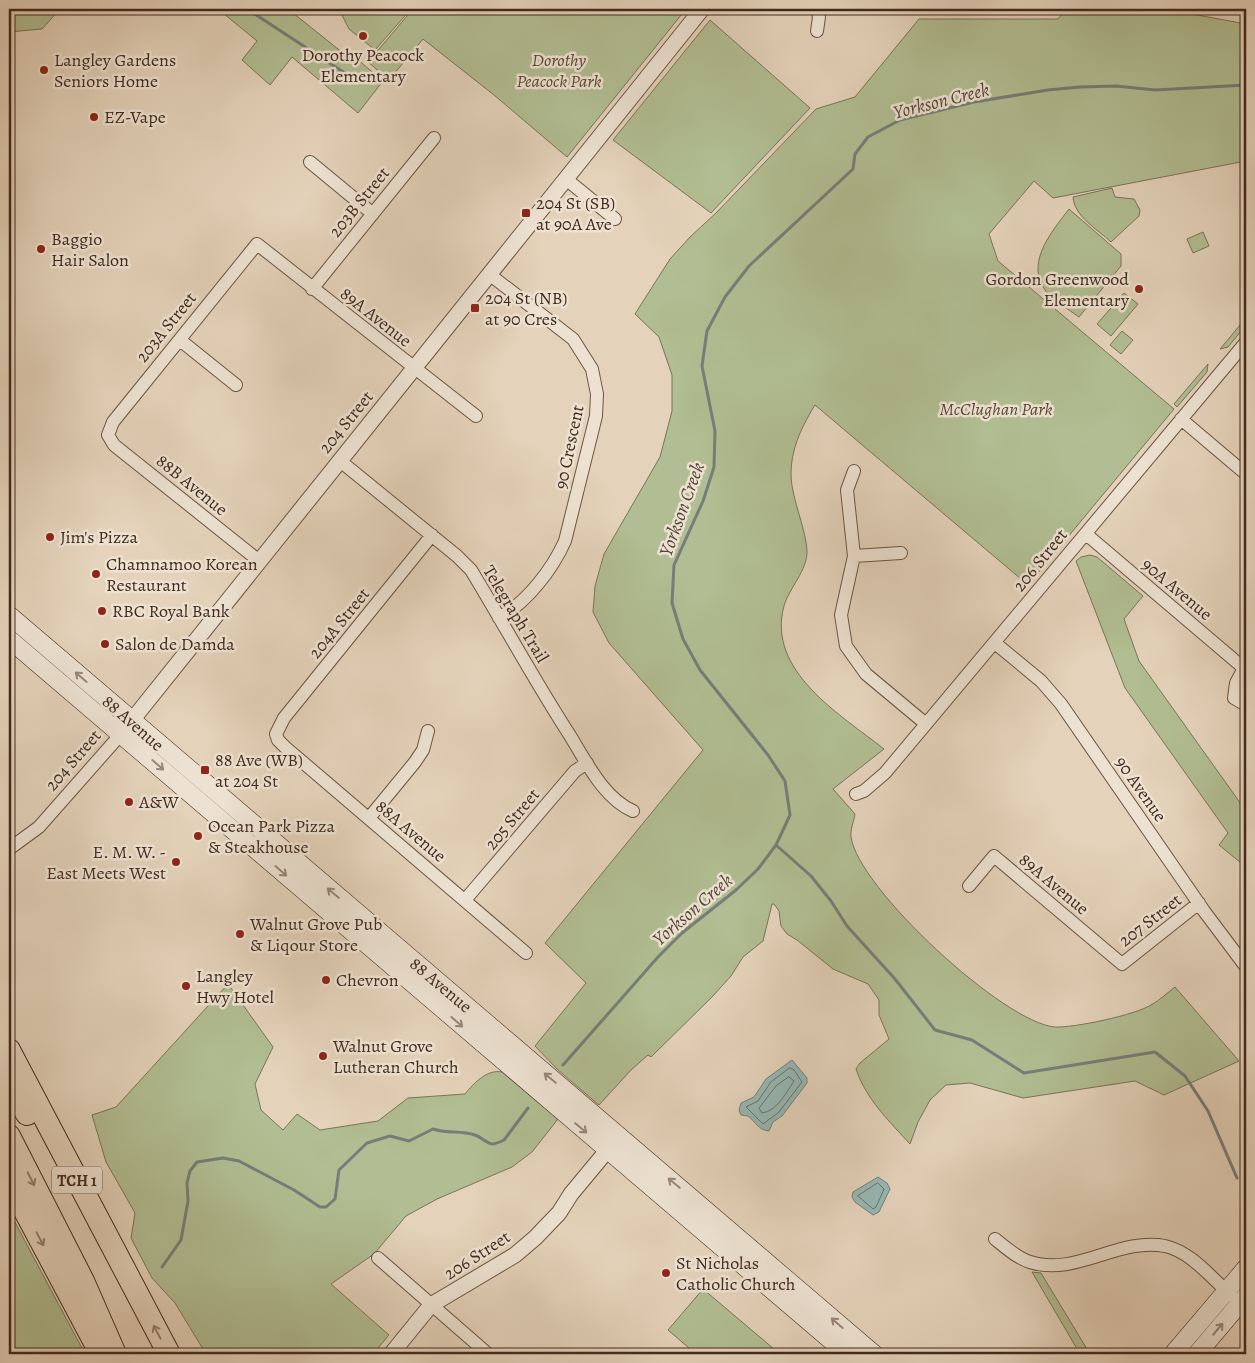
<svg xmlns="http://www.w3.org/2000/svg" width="1255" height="1363" font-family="Alegreya,serif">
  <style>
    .green { fill: #b1bd92; stroke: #7a7458 }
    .water { fill: #96b7b4; stroke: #757f78 }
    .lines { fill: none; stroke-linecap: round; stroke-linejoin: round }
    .shore { stroke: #6c7068; stroke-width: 1 }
    .stream { stroke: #757f78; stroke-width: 3 }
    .minor-casing { stroke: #6b5444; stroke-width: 14 }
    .tertiary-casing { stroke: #6b5444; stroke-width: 17 }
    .secondary-casing { stroke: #432a1d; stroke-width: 19 }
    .motorway-casing { stroke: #432a1d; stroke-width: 24 }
    .minor { stroke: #ede2d2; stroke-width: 12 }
    .tertiary { stroke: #ede2d2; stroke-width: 15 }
    .secondary { stroke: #ede2d2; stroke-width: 18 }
    .motorway { stroke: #e4d2ba; stroke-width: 22 }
    .oneway { stroke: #988678 }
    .oneway2 { stroke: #947e6c }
    .poi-dot { fill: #8f2418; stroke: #ede2d2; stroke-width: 2 }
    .labels { text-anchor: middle; stroke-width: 5; stroke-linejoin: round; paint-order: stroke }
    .shield { fill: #ede2d2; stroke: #766153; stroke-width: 1 }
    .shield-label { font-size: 16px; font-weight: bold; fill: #432a1d }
    .poi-label { font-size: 18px; fill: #432a1d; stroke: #ede2d2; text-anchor: start }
    .park-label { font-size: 18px; font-style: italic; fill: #594734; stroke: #ede2d2 }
    .street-label { font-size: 18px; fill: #432a1d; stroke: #ede2d2 }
    .water-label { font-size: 19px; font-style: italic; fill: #54463b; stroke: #ede2d2 }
  </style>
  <rect width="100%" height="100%" fill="#e4d2ba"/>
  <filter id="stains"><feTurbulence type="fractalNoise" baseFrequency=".004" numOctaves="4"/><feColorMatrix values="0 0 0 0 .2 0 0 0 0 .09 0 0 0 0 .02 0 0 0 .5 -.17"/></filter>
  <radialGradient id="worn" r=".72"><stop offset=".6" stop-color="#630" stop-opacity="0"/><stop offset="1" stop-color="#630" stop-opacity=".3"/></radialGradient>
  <path class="green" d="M9 9H60L42 29 9 32Z
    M218 9H288L348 57 357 59 383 81 358 113 292 57 270 85 242 60 257 41Z
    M339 9H411L375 50 349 29Z
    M413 9H686L567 157 494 95 423 39 389 80 368 62Z
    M1066 9H1165L1246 24V161L1053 198 1034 181 989 234 998 261 1174 409 1028 585 815 405C799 431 786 459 793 491 797 511 805 529 807 550 808 570 789 588 784 606 766 671 841 715 884 749L833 789 855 814C854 821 850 830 851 837 858 888 1004 1023 1055 1027 1074 1028 1135 1015 1151 1005 1160 1000 1167 993 1175 987L1239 1061 1164 1095 1135 1081 1023 1098 970 1083 946 1085 930 1100 918 1122 910 1144C889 1121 866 1099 856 1069L860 1063 889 1039 879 1015V1000L868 984 833 969 797 940 787 934 781 926 779 911 774 904H772L763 941 743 957 731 976 712 997 651 1057 648 1055 631 1070 599 1105 557 1069 535 1046 586 983 545 943 703 750 609 643 593 612 595 586 604 554 660 457 672 411V375L659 337 635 314 670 259 690 237 716 213 816 109 855 97 919 19H1058Z
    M710 20 810 108 711 213 613 140Z
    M1112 188 1115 197 1134 199 1140 210 1139 216 1111 242C1097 229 1074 216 1073 197Z
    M1069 209 1121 254V266L1079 317C1068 309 1050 299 1043 287 1027 260 1053 230 1069 209Z
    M1203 232 1209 246 1193 253 1187 239Z
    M1124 293 1138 304 1111 336 1097 324Z
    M1246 318V325L1228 347 1220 349Z
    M1122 331 1133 340 1121 354 1110 345Z
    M1208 364 1207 372 1177 407 1174 404Z
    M1090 555 1097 557 1143 596 1124 619 1139 661 1246 811V867L1219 845 1228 833 1125 688 1076 561 1081 557Z
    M228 984 273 1047 255 1084 261 1110 283 1130 297 1114 320 1130 378 1121 408 1098 465 1094C474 1083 487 1069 502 1072L558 1119 532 1152 512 1167 437 1199 406 1216 374 1254 331 1284 389 1335 373 1354H206L175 1303 152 1278 131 1238 135 1213 106 1162 92 1115 116 1107Z
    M9 1211 85 1354H9L11 1322 9 1321Z
    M1032 1272 1041 1273 1090 1354H1080Z
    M703 1289 774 1349 769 1354H696L668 1330Z"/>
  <path class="water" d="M792 1060 807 1078V1083L782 1116 773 1122 769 1131C758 1130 756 1122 748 1116L741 1115 739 1110 741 1103 754 1097 766 1079Z
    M878 1177 887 1183 890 1189 879 1212 873 1215 855 1202 852 1197 853 1192Z"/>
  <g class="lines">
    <path class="shore" d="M790 1068 794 1070 802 1082 779 1112 763 1124 746 1107 758 1101 771 1082Z
      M789 1077 794 1081C786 1093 777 1111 762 1113L759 1108 776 1086Z
      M878 1183 884 1189 876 1207 873 1209 858 1196Z"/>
    <path class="stream" d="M247 9 357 81
      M9 11 24 9
      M776 845 811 876 831 901 847 926 895 979 935 1030 972 1040 1024 1073 1155 1052 1185 1076 1208 1111 1237 1178
      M563 1065 658 957 682 933 736 890 758 869 776 845 790 815 785 781 768 755 700 670 683 639 672 603 674 565 703 501 714 467 715 431 702 366 707 331 725 297 749 266 853 169 855 154 868 137 900 120 974 102 1048 90 1080 87 1116 86 1155 90 1246 85
      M162 1267 181 1240 188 1201 187 1183 190 1171 197 1162 223 1158 239 1161 294 1190 320 1207H326L335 1199 339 1170 367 1143 390 1136 409 1141 433 1129C447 1134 460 1130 475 1135 481 1137 486 1143 492 1144 496 1144 500 1142 504 1140L528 1108"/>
    <defs>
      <path id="minor" d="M817 9 819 17 817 31
        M310 162 373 214
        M566 179 615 219
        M489 274 573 339 592 369 597 394 596 416 565 541C552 570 527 602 499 618
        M312 289 434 138
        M180 340 236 385
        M1181 419 1246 474
        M339 460 457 556 471 570C504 624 534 680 569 734 586 761 603 798 633 811
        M854 471 847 490 854 556 841 615 846 646 866 674 926 724
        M1086 534 1246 670
        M432 535 284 718 276 734 278 740 285 747 526 953
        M854 556 901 553
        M258 560 114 445 108 435 113 422 257 244 476 416
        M995 643 1041 681 1061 704 1204 911 1246 967
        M1244 668 1236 683 1234 698 1246 705
        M856 794 864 791 885 773 1246 342
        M369 818 415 762 423 750 428 731
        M9 849 39 827 121 734
        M969 886 994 856 1122 964 1199 903
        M465 900 575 771 587 763
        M995 1239C1005 1247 1017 1258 1030 1262 1075 1277 1119 1237 1165 1246 1192 1252 1212 1279 1232 1296
        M378 1258 488 1354"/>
      <path id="tertiary" d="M125 729 702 9
        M393 1354 392 1353 431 1305 515 1255 535 1238 559 1213 571 1194 615 1141"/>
      <path id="secondary" d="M9 615 874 1354
        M9 639 847 1354
        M1173 1354 1246 1268
        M1197 1354 1246 1296"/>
      <path id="motorway" d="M9 1050 169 1354
        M9 1085 27 1114
        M9 1136 83 1281 115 1354
        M9 1181 100 1352"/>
    </defs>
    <use href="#minor" class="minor-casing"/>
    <use href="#tertiary" class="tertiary-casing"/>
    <use href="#secondary" class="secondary-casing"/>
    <use href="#motorway" class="motorway-casing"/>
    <use href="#minor" class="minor"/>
    <use href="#tertiary" class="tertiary"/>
    <use href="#secondary" class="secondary"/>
    <use href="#motorway" class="motorway"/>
  </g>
  <defs><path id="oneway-shaft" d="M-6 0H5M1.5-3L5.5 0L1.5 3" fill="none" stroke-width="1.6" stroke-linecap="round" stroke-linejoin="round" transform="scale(1.25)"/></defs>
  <g class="oneway">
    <use href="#oneway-shaft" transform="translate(81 677) rotate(-139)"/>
    <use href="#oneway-shaft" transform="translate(158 765) rotate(41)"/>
    <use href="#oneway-shaft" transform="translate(281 871) rotate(41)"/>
    <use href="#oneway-shaft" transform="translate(333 893) rotate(-140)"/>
    <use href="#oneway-shaft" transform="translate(457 1022) rotate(41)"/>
    <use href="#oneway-shaft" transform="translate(550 1078) rotate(-140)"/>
    <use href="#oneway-shaft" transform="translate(581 1128) rotate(40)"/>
    <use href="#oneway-shaft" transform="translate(674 1183) rotate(-140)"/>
    <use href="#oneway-shaft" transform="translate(837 1323) rotate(-139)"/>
    <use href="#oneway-shaft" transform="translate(1218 1329) rotate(-50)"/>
  </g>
  <g class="oneway2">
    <use href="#oneway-shaft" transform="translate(31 1179) rotate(63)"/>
    <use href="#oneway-shaft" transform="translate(40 1239) rotate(62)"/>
    <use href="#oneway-shaft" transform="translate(157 1332) rotate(-118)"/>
  </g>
  <g class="poi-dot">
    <circle cx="363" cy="36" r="5"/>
    <circle cx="44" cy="70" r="5"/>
    <circle cx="94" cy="117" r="5"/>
    <rect x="521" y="208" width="10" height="10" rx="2.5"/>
    <circle cx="41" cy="249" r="5"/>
    <circle cx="1139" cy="289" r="5"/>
    <rect x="470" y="303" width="10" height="10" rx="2.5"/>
    <circle cx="50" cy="537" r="5"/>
    <circle cx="96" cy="574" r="5"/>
    <circle cx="102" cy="611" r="5"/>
    <circle cx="105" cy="644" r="5"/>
    <rect x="200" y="765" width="10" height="10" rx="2.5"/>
    <circle cx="129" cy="802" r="5"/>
    <circle cx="198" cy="836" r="5"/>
    <circle cx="176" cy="862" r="5"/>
    <circle cx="240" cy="934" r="5"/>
    <circle cx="326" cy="980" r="5"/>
    <circle cx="186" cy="986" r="5"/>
    <circle cx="323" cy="1056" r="5"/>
    <circle cx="666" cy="1273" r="5"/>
  </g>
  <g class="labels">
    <rect class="shield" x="52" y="1166.5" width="50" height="27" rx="4"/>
    <g class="shield-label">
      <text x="77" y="1186">TCH 1</text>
    </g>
    <g class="poi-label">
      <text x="363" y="61" text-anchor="middle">Dorothy Peacock<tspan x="363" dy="21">Elementary</tspan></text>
      <text x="54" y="66">Langley Gardens<tspan x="54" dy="21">Seniors Home</tspan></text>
      <text x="104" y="123">EZ-Vape</text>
      <text x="536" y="209">204 St (SB)<tspan x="536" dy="21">at 90A Ave</tspan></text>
      <text x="51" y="245">Baggio<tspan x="51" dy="21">Hair Salon</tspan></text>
      <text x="1129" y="285" text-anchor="end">Gordon Greenwood<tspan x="1129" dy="21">Elementary</tspan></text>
      <text x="485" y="304">204 St (NB)<tspan x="485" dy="21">at 90 Cres</tspan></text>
      <text x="60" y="543">Jim's Pizza</text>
      <text x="106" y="570">Chamnamoo Korean<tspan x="106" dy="21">Restaurant</tspan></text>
      <text x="112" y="617">RBC Royal Bank</text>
      <text x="115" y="650">Salon de Damda</text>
      <text x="215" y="766">88 Ave (WB)<tspan x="215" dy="21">at 204 St</tspan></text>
      <text x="139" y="808">A&amp;W</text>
      <text x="208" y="832">Ocean Park Pizza<tspan x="208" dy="21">&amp; Steakhouse</tspan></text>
      <text x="166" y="858" text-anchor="end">E. M. W. -<tspan x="166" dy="21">East Meets West</tspan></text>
      <text x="250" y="930">Walnut Grove Pub<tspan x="250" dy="21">&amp; Liqour Store</tspan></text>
      <text x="196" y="982">Langley<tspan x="196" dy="21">Hwy Hotel</tspan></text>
      <text x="336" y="986">Chevron</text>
      <text x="333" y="1052">Walnut Grove<tspan x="333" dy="21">Lutheran Church</tspan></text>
      <text x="676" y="1269">St Nicholas<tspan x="676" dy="21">Catholic Church</tspan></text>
    </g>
    <g class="park-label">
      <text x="559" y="66">Dorothy<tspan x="559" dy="21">Peacock Park</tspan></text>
      <text x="996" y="415">McClughan Park</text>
    </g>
    <g class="street-label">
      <text transform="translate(359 202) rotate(-51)" y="6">203B Street</text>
      <text transform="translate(376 317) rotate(38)" y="6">89A Avenue</text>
      <text transform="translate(166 327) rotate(-51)" y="6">203A Street</text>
      <text transform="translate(346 422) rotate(-51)" y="6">204 Street</text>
      <text transform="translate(569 447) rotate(-78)" y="6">90 Crescent</text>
      <text transform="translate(192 485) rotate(39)" y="6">88B Avenue</text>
      <text transform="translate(1040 560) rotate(-51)" y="6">206 Street</text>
      <text transform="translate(1177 589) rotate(40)" y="6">90A Avenue</text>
      <text transform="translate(516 614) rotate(59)" y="6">Telegraph Trail</text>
      <text transform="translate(339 623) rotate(-51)" y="6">204A Street</text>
      <text transform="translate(133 723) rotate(41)" y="6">88 Avenue</text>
      <text transform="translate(73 760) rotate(-49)" y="6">204 Street</text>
      <text transform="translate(1141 789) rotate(55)" y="6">90 Avenue</text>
      <text transform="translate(512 819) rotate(-50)" y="6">205 Street</text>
      <text transform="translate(411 831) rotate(40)" y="6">88A Avenue</text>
      <text transform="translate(1054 884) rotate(40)" y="6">89A Avenue</text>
      <text transform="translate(1150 920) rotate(-38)" y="6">207 Street</text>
      <text transform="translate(441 985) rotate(40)" y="6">88 Avenue</text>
      <text transform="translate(477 1255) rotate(-33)" y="6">206 Street</text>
    </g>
    <g class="water-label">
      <text transform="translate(941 100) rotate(-14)" y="7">Yorkson Creek</text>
      <text transform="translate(681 509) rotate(-70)" y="7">Yorkson Creek</text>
      <text transform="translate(692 909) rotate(-41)" y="7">Yorkson Creek</text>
    </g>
  </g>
  <rect width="1255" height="1363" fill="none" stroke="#e4d2ba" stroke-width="30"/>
  <rect x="10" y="10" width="1235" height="1343" fill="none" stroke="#432a1d" stroke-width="2.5"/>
  <rect x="15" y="15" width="1225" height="1333" fill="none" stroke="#432a1d"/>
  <rect width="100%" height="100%" filter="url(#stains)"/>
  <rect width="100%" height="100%" fill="url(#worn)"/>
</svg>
